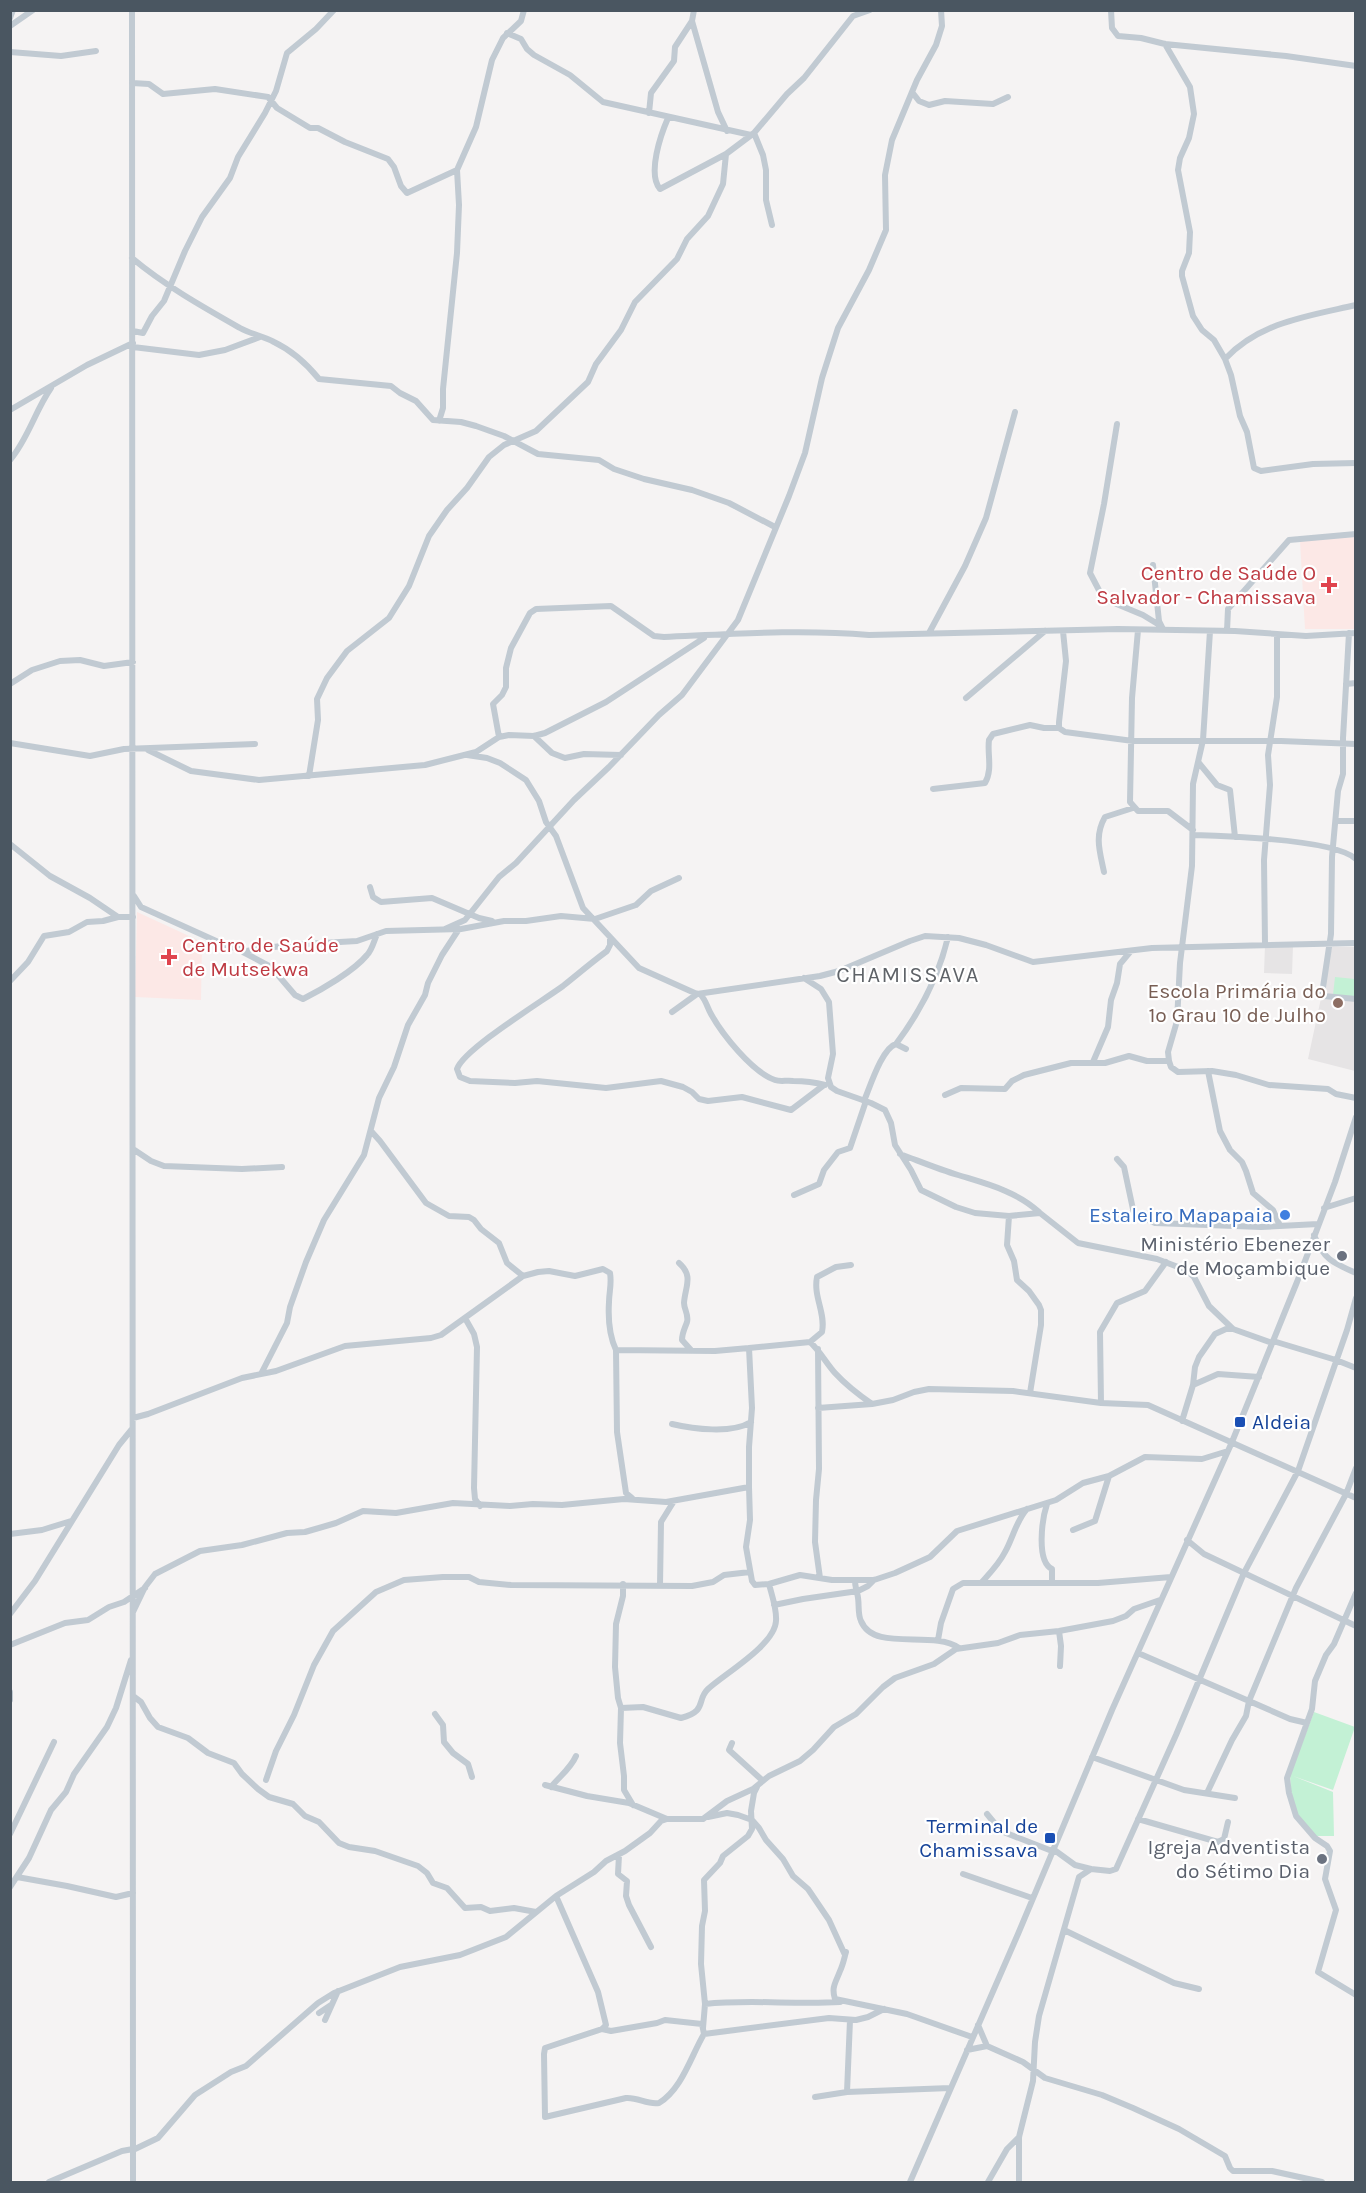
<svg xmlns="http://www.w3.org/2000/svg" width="1366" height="2193" font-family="Karla,sans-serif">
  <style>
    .education { fill: #e6e4e5 }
    .medical { fill: #fce8e6 }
    .green { fill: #c3f1d5 }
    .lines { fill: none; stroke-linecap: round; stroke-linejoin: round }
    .minor { stroke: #c1cad2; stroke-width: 6 }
    .health-dot { fill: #e0444e; stroke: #fff; stroke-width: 2 }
    .education-dot { fill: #8d6e63; stroke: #fff; stroke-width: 2 }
    .shop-dot { fill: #3f7fe0; stroke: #fff; stroke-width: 2 }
    .worship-dot { fill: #6b7280; stroke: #fff; stroke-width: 2 }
    .transit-dot { fill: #1a4fb4; stroke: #fff; stroke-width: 2 }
    .labels { text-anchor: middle; stroke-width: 4.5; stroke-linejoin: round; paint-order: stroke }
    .health-label { font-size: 21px; fill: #be3a42; stroke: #fff; text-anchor: end }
    .education-label { font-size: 21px; fill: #785e54; stroke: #fff; text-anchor: end }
    .shop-label { font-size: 21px; fill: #366cbe; stroke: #fff; text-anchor: end }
    .worship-label { font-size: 21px; fill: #5b616d; stroke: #fff; text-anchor: end }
    .transit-label { font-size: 21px; fill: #164399; stroke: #fff; text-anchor: start }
    .neighbourhood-label { font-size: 22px; letter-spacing: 1.5px; fill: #5f6368; stroke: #fff }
  </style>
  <rect width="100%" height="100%" fill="#f5f3f3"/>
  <path class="education" d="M1265 945 1293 946 1292 974 1264 973Z
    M1332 947H1355V1071L1308 1059Z"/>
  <path class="medical" d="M1355 537V629H1305L1300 541Z
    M137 912 202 942 201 1000 135 997Z"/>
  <path class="green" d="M1335 977 1355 979V997L1333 995Z
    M1314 1712 1355 1727 1333 1790 1293 1776 1333 1792 1334 1836H1315L1298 1817 1291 1792 1290 1775Z"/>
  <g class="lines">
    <path class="minor" d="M132 10 133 2182
      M1111 10 1112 28 1118 36 1141 38 1165 44 1286 56 1356 66
      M10 18 13 10
      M692 21 718 112 727 131
      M10 26 33 10
      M507 33 521 39 527 49 534 55 570 75 603 102 751 135
      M1165 44 1190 87 1194 114 1189 138 1180 158 1178 170 1190 232 1189 253 1182 271V276L1193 316 1202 330 1214 340 1225 359 1231 375 1240 416 1247 432 1254 468 1261 471 1313 464 1356 463
      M10 52 61 56 96 51
      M132 83 149 84 163 94 215 89 268 97 277 108 310 128H318L345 142 388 159 394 167 401 186 407 193 457 170
      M912 92 919 101 929 105 945 101 993 104 1008 97
      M649 113 651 93 674 61 675 47 692 21 694 10
      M668 118C661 134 647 174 660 189L726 154 754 133 787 94 804 78 853 16 870 10
      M754 133 763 155 766 170V200L772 225
      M132 258C164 285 203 307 240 328 251 334 263 336 274 342 293 351 306 363 319 379L391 386 400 393 416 401 433 420 461 422 476 426 504 436 538 454 599 460 614 469 644 479 692 490 729 503 775 527
      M133 331 143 333 152 316 164 301 185 251 202 217 230 178 238 157 265 113 276 91 287 53 316 29 334 10
      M133 347 199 355 225 350 260 337
      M1225 359C1260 322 1308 316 1356 305
      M10 410 87 365 133 343
      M439 421 443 408V389L457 253 459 205 457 170 476 127 492 60 503 38 521 21 524 10
      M1117 424 1104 504 1090 573 1102 596 1107 600 1143 615 1161 626
      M10 460C28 439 35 411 51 388
      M1153 565 1159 621 1163 629
      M1138 630 1132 698 1130 802 1138 811H1168L1193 830
      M1063 631 1066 661 1059 722V728L1065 732 1133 741H1281L1356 744
      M1210 631 1203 740 1193 784 1192 866 1180 963 1177 1021 1168 1052 1169 1061 1171 1067 1178 1072 1212 1071 1236 1075 1269 1085 1328 1089 1336 1094 1356 1098
      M1227 631 1228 609 1289 540 1356 534
      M929 633 965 566 986 518 1015 412
      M1349 633 1343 738V774L1338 791 1332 857 1331 934 1322 994 1324 996 1356 999
      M10 684 32 670 60 661 80 660 104 666 133 662
      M1346 684 1356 683
      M966 698 1045 631
      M534 736 552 753 565 758 584 754 621 755
      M499 737 493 704 502 695 506 687V668L511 648 530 613 536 609 611 606 654 636 664 637C732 634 801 629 869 635L1118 629 1235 631 1306 636 1356 633
      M10 743 90 756 124 749 255 744
      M148 750 191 771 259 780 425 765 476 752 499 737 509 735 534 736 545 733 606 702 704 638
      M467 755 487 758 500 763 526 780 539 801 546 822 556 836 583 908 639 968 697 994 820 976 839 971 910 941 925 936 959 938 986 945 1033 962 1152 948 1356 943
      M1199 763 1217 785 1230 790 1235 837
      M309 776 318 720 317 699 327 678 347 651 389 618 409 586 429 536 447 510 467 488 489 457 504 445 536 431 588 382 596 364 621 330 635 302 677 259 687 239 708 216 723 184 726 154
      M933 789 985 783C993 769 987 754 989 740L993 734 1030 725 1044 728H1059
      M1336 821H1356
      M1193 835C1227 836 1334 839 1356 859
      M10 844 50 876 90 898 118 917H133
      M1104 872C1100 852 1094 836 1105 817L1133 808
      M370 887 373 897 381 902 432 898 479 918 492 921
      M134 896 141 907 225 945 246 951 288 945 357 941 386 931 461 929 504 921H526L561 916 595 919 636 905 651 891 679 878
      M445 929 465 920 499 877 516 863 574 800 609 767 659 715 682 695 738 620 789 496 805 453 822 378 838 328 869 270 886 230 885 175 892 140 917 80 936 45 942 26 941 10
      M610 937V945L607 951C592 962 578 974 563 986 541 1002 464 1049 457 1069L460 1077 470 1081 515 1083 537 1081 606 1088 661 1081 683 1087 692 1092 699 1099 708 1101 742 1097 791 1110 824 1085
      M1265 944 1264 860 1270 785 1268 755 1277 697V634
      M243 952 271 967 295 995 303 999C321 990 354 971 367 955 372 950 374 941 377 934
      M804 978 821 989 829 1002 833 1054 828 1078 831 1087 837 1091 871 1103 885 1110 891 1123 895 1145 911 1170 921 1190 956 1207 975 1213 1009 1216 1040 1213 1078 1243 1157 1259 1186 1270 1194 1277 1209 1306 1233 1329 1272 1343
      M10 981 28 962 44 936 69 932 87 922 103 921 118 917
      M700 994C706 1000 707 1007 711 1014 722 1034 752 1072 775 1080 780 1082 787 1080 793 1081 804 1081 814 1082 825 1085
      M672 1012 697 994
      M896 1044C920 1012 939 975 948 937
      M1093 1062 1108 1027 1111 1000 1117 983 1120 964 1130 952
      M1208 1071 1220 1131 1230 1150 1242 1162 1246 1171 1253 1193 1273 1210 1280 1226
      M945 1095 961 1088 1005 1089 1012 1081 1024 1075 1071 1063H1105L1129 1056 1147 1061H1169
      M864 1101C870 1087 882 1048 896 1044L906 1049
      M371 1131 380 1141 426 1203 449 1216 469 1217 474 1220 481 1229 499 1243 507 1263 523 1276
      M133 1149 151 1161 164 1166 242 1169 282 1167
      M900 1154C919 1161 938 1169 958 1175 987 1184 1016 1191 1039 1212
      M1117 1159 1124 1167 1134 1214 1155 1223 1261 1227 1318 1224
      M794 1195 819 1184 824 1170 838 1152 850 1148 866 1101
      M1324 1208 1356 1198
      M1009 1216 1007 1245 1014 1261 1017 1280 1029 1291 1039 1305 1041 1310V1325L1030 1393
      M1314 1235C1323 1259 1333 1263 1356 1273
      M679 1263C694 1276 685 1287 684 1303 684 1309 689 1315 687 1322 685 1328 682 1333 682 1340L691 1350
      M465 1318 474 1334 477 1347 474 1488 475 1499 480 1506
      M1273 1341 1336 1360 1356 1368
      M810 1342 822 1332C826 1313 813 1297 817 1277L836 1267 851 1265
      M818 1349 819 1469 816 1500 815 1542 820 1578
      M616 1350 617 1432 626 1493 632 1498
      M262 1372 287 1323 290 1307 306 1262 324 1220 364 1155 379 1098 394 1067 408 1025 425 995 428 983 442 955 459 929
      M1193 1385 1218 1374 1259 1377
      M1101 1403 1100 1332 1117 1303 1145 1291 1166 1262
      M818 1408 872 1404
      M133 1418 148 1414 242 1378 276 1371 345 1346 431 1338 441 1335 523 1276 538 1272 549 1271 575 1276 603 1269 610 1273C612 1284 609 1292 609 1302 608 1318 609 1335 616 1350L715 1351 749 1348
      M1182 1421 1193 1385 1195 1367 1199 1357 1215 1334 1226 1329H1233
      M672 1424C693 1429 732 1434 751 1422
      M749 1487 750 1520 746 1547 752 1581 755 1585 769 1584 800 1575 832 1580H874L895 1573 930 1557 957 1531 1056 1500 1083 1483 1109 1476 1145 1457 1202 1459 1228 1451
      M1047 1504C1042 1519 1036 1561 1052 1569V1583
      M1073 1530 1095 1521 1109 1476
      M10 1534 42 1530 71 1521
      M1187 1540 1204 1554 1356 1626
      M855 1580C855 1586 856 1588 857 1593 860 1602 857 1613 861 1621 874 1653 933 1629 959 1648
      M981 1583H1098L1171 1577
      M623 1584V1596L616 1624 615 1667 618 1698 621 1708 620 1743 624 1776V1790L633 1805
      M660 1586 661 1522 674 1501
      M1356 1593 1334 1644 1326 1655 1315 1681 1312 1709 1287 1778 1289 1793 1296 1816 1315 1838 1327 1846 1330 1851 1325 1879 1336 1910 1318 1972 1356 1995
      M774 1605 803 1599 858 1591 868 1586 874 1580
      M133 1612 145 1587 155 1574 200 1551 242 1545 287 1533 305 1532 336 1523 363 1511 396 1513 453 1503 510 1506 533 1504 562 1505 624 1499 666 1502 749 1487V1447L752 1408 749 1348 810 1342C820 1351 826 1363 835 1373 846 1385 859 1395 872 1404L893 1400 914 1392 929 1389 1013 1391 1101 1403 1148 1405 1356 1498
      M10 1614 35 1581 119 1445 132 1429
      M1059 1631 1061 1646 1060 1666
      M938 1640 941 1623 953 1589 963 1583H981C990 1573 999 1564 1005 1552 1013 1538 1016 1521 1027 1509
      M10 1645 65 1623 88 1620 109 1607 124 1602 145 1588
      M1138 1653 1249 1701 1296 1588 1346 1494 1356 1468
      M10 1692V1700
      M133 1696 141 1702 150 1718 158 1727 188 1738 208 1753 234 1763 242 1774 258 1789 269 1797 293 1804 305 1816 319 1822 339 1843 349 1847 375 1851 418 1866 427 1873 433 1883 447 1888 465 1908 481 1907 490 1911 514 1908 536 1912
      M621 1708 643 1707 681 1718C708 1711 696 1700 708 1689 724 1674 775 1645 776 1621 777 1609 772 1596 769 1584
      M435 1714 443 1725 444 1742 453 1753 468 1764 472 1777
      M732 1743 729 1750 763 1781
      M1092 1757 1184 1790 1235 1798
      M266 1780 276 1751 294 1715 314 1665 333 1631 376 1592 404 1580 443 1577H469L479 1582 511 1585 692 1586 713 1582 724 1575 750 1572
      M545 1785 587 1796 629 1803 667 1819
      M551 1787C560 1776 571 1768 576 1756
      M1207 1793 1232 1740 1246 1716 1249 1701 1290 1719 1307 1723
      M987 1814 1001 1831 1052 1851
      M708 1817 727 1813 738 1815 752 1820 759 1828 766 1840 783 1859 793 1876 808 1889 829 1920 845 1955
      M1138 1819 1218 1842 1224 1839 1228 1822
      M10 1834 54 1742
      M1053 1849 1075 1865 1091 1869
      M619 1855 618 1874 627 1881 626 1896 629 1905 651 1947
      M963 1874 1032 1898
      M17 1877 67 1886 116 1897 133 1893
      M10 1887 29 1858 51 1810 66 1792 74 1774 107 1727 116 1708 131 1660
      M556 1896 598 1992 606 2025 602 2029 545 2048 544 2054 545 2117 626 2098C638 2097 647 2105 659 2103 682 2089 691 2056 704 2034L702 2024 665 2020 657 2023 611 2031 602 2029
      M1064 1930 1174 1983 1199 1989
      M846 1952C844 1959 843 1965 840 1971 836 1982 831 1987 835 1999L907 2014 972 2037
      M705 2004C750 1999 795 2005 840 2002
      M319 2013 331 2005
      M325 2020 338 1991
      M978 2025 987 2046
      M703 2028 705 2004 701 1964 702 1926 705 1911 704 1880 720 1863 723 1856 748 1836 752 1829 751 1811 754 1793 757 1787
      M704 2034 829 2018 856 2020 868 2017 884 2009
      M967 2050 987 2046 1023 2062 1045 2078 1102 2095 1133 2108 1179 2129 1225 2156 1230 2168 1233 2171H1272L1322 2182
      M847 2092 850 2020
      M815 2097 847 2092 950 2088
      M133 2150 158 2138 195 2095 231 2072 246 2066 318 2003 334 1993 400 1967 460 1955 506 1937 556 1896 594 1872 606 1861 625 1851 650 1833 661 1821 667 1819H703L727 1801 753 1789 769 1776 800 1761 813 1750 834 1727 856 1714 883 1687 895 1678 934 1664 956 1649 998 1643 1020 1635 1059 1631 1113 1621 1126 1616 1134 1609 1160 1600
      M49 2182 122 2151 133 2149
      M910 2182 1018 1934 1112 1710 1232 1442 1297 1282 1335 1182 1356 1117
      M988 2182 1007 2149 1019 2137
      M1019 2182V2137L1033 2081 1035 2042 1039 2016 1079 1877 1091 1869 1110 1871 1116 1869 1176 1735 1244 1573 1298 1471 1347 1330 1356 1298"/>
  </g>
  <g class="health-dot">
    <path d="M1326 576h6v6h6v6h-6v6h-6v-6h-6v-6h6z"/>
    <path d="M166 948h6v6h6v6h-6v6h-6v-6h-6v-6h6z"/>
  </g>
  <circle class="education-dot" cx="1338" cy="1003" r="6"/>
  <circle class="shop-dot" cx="1285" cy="1215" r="6"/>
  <g class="worship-dot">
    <circle cx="1342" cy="1256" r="6"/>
    <circle cx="1322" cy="1859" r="6"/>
  </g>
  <g class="transit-dot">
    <rect x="1234" y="1416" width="12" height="12" rx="3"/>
    <rect x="1044" y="1832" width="12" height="12" rx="3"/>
  </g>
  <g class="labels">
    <g class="health-label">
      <text x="1316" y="580">Centro de Saúde O<tspan x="1316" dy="24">Salvador - Chamissava</tspan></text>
      <text x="182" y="952" text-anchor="start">Centro de Saúde<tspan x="182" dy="24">de Mutsekwa</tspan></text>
    </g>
    <g class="education-label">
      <text x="1326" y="998">Escola Primária do<tspan x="1326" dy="24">1o Grau 10 de Julho</tspan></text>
    </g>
    <g class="shop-label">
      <text x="1273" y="1222">Estaleiro Mapapaia</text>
    </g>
    <g class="worship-label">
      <text x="1330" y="1251">Ministério Ebenezer<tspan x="1330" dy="24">de Moçambique</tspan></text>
      <text x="1310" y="1854">Igreja Adventista<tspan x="1310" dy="24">do Sétimo Dia</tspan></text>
    </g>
    <g class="transit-label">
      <text x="1252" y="1429">Aldeia</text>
      <text x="1038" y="1833" text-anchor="end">Terminal de<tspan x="1038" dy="24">Chamissava</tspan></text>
    </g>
    <g class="neighbourhood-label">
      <text x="908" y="982">CHAMISSAVA</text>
    </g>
  </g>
  <rect width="1366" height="2193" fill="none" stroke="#4a5661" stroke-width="24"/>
</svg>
